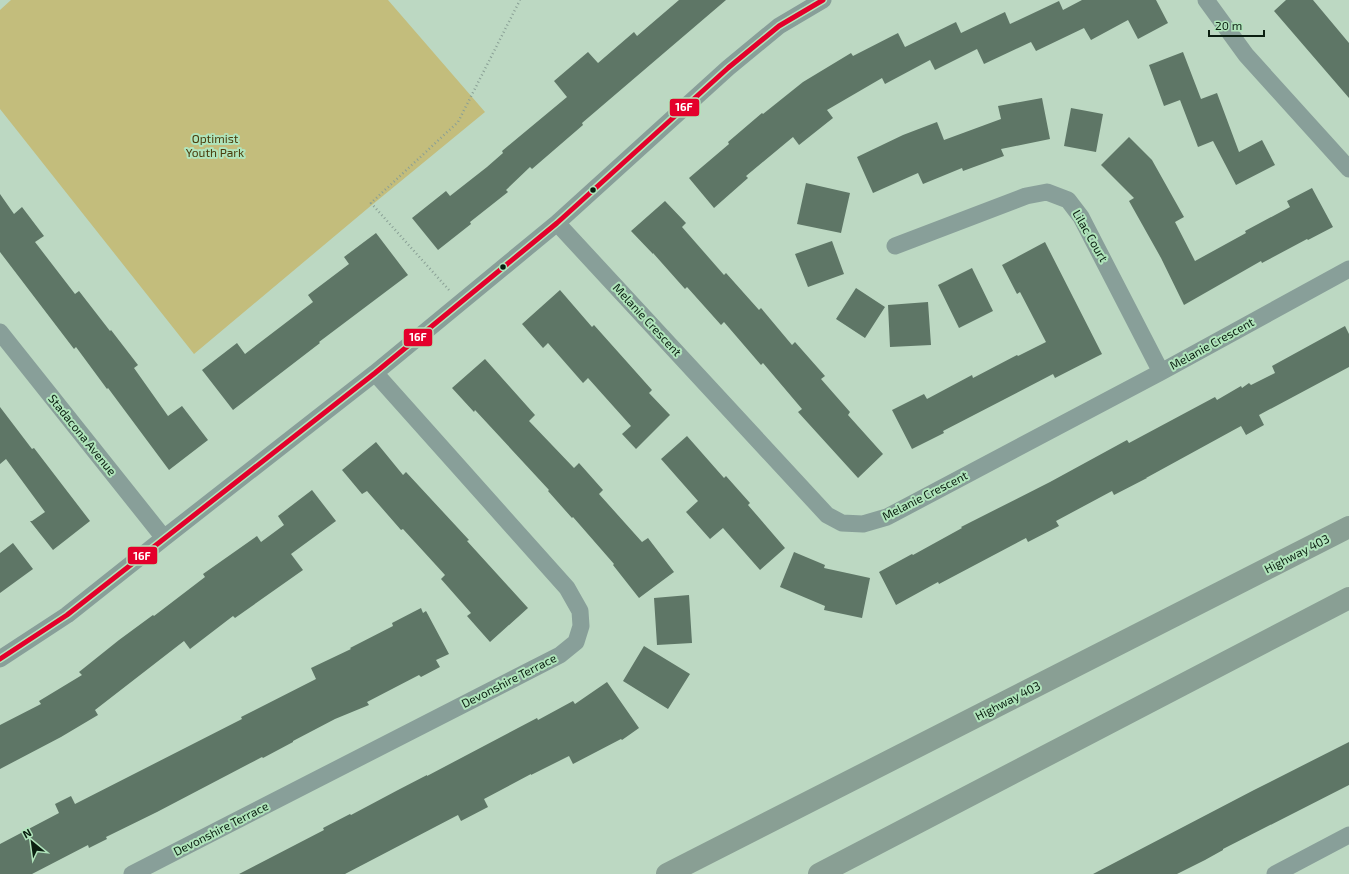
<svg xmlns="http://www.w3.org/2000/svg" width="1349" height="874" font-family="'Exo 2',sans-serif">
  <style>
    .green { fill: #c3bd7c }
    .building { fill: #5e7666 }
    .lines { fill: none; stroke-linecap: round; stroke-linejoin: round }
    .path { stroke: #899f95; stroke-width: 2.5; stroke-dasharray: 1 3; stroke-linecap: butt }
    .minor { stroke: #889f99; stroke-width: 17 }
    .motorway { stroke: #899f94; stroke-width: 22 }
    .bus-1-casing { stroke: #b0e4bb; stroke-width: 8 }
    .bus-1 { stroke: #e4002b; stroke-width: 5 }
    .bus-dot { fill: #0a1e10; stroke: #b0e4bb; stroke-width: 1.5 }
    .labels { text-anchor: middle; stroke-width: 4; stroke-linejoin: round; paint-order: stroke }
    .park-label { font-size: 12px; fill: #4a3c0c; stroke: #b0e4bb }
    .street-label { font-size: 12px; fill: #0a1e10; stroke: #b0e4bb }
    .line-badge { stroke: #b0e4bb; stroke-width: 1.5 }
    .badge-label { font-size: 11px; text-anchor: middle; font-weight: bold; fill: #fff }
  </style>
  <rect width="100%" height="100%" fill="#bcd8c2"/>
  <path class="green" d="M11 0H388L485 112 367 209 194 354 0 109V10Z"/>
  <path class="building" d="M679 0H726L582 123 583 125 532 169 530 167 506 190 508 192 470 222 471 224 438 250 412 218 446 191 450 196 487 167 503 153 502 151 567 97 554 81 588 52 598 63 634 32 637 36Z
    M1082 0H1156L1168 23 1138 39 1128 20 1091 40 1084 28 1036 51 1031 42 984 64 977 49 935 70 930 60 885 84 882 78 827 110 833 118 799 145 793 137 746 176 748 178 714 208 689 178 729 144 728 142 762 113 763 114 803 82 851 53 853 56 898 33 905 47 956 22 961 33 1005 12 1010 24 1059 1 1063 10Z
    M1286 0H1313L1349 43V98L1274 11Z
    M1183 52 1201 99 1217 93 1239 152 1262 140 1275 165 1236 185 1213 141 1198 147 1180 100 1164 106 1149 65Z
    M1042 98 1050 139 1001 149 1004 156 963 171 962 168 923 184 918 173 873 193 857 157 903 135 937 122 944 140 1001 119 998 106Z
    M1071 108 1103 114 1096 152 1064 146Z
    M1129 137 1152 160 1184 217 1175 222 1195 261 1246 233 1245 231 1290 207 1287 201 1312 188 1333 227 1308 240 1307 239 1262 263 1261 261 1184 305 1161 258 1129 201 1134 198 1101 165Z
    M806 183 850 193 841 233 797 224Z
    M0 194 14 214 22 207 44 236 35 242 75 294 79 291 110 331 111 330 138 365 134 368 168 416 182 406 208 440 169 470 108 388 107 389 76 347 74 349 0 252Z
    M665 201 686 223 682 227 724 275 726 273 759 310 761 308 792 345 795 342 825 376 821 379 850 412 848 415 883 454 858 478 798 412 802 409 763 363 761 365 724 322 721 325 687 287 685 289 653 253V254L631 231Z
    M376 233 408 275 319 342 320 343 233 410 202 370 237 343 245 354 313 302 308 295 349 264 344 257Z
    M832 241 844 274 808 287 795 254Z
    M1045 242 1102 354 1055 378 1053 374 943 431 944 433 912 449 892 410 924 394 927 399 972 375 973 378 1017 355 1018 356 1046 342 1020 292 1017 294 1002 265Z
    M972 268 993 311 959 328 938 285Z
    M856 288 885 307 865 338 836 319Z
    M560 290 592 327 594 325 652 390 649 393 670 415 636 449 622 434 631 426 588 378 583 383 548 343 543 348 522 324Z
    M928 302 931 345 890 347 888 305Z
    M1345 326 1349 334V367L1259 415 1264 425 1246 435 1241 426 1146 478H1147L1114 495 1112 491 1056 521 1059 526 1028 542 1026 538 939 584 938 582 896 605 879 572 912 554 913 555 962 528 961 527 1050 482 1127 440 1129 443 1215 397 1217 400 1241 386 1242 388 1249 383 1251 385 1275 373 1272 366Z
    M485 359 535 415 529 421 574 468 579 463 603 490 599 494 642 542 648 538 674 572 639 598 613 565 614 564 573 517 572 518 548 491 549 490 475 410 474 412 452 388Z
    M0 407 32 449 34 448 90 521 53 550 30 521H32L45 512 6 459 0 464Z
    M687 436 724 478 726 476 750 503 748 505 785 548 760 570 723 528 710 539 686 512 698 501 661 459Z
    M376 442 403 475 406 472 469 540 467 541 528 608 490 642 467 616 471 613 441 579 445 575 403 529 401 530 367 491 362 494 342 470Z
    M312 490 336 521 291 554 303 570 235 618 233 616 190 649 184 641 95 710 98 715 61 737 0 769V725L41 704 39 701 82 675 79 672 119 640 153 615 154 616 205 577 203 574 257 536 261 542 284 525 278 516Z
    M13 543 33 569 0 593V553Z
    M794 552 825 565 824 568 870 578 862 618 824 610 825 606 780 587Z
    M689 595 692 643 657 645 654 598Z
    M421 608 423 613 426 611 449 654 436 660 440 667 421 677 419 675 367 702 369 705 335 719 293 741V742L263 758 262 757 157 812 106 837 107 839 89 848 88 845 32 874H0V844L59 813 55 804 71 796 75 804 242 719 241 717 316 679 311 668 351 649 350 648 393 626 392 623Z
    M644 646 690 674 668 709 623 681Z
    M607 682 639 728 622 740 621 739 573 764 569 756 531 775V774L484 799 488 807 461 821 458 815 345 874H239L324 830 323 828 350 814 351 815 398 790 427 775V776L537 718 538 720 573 701 575 704Z
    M1349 742V785L1223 849V850L1205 860 1177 874H1093L1254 790Z"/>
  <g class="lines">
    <path class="path" d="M449 290 371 203 458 122 520 0"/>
    <path class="minor" d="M1206 0 1246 55 1349 169
      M557 223 827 515 842 523 863 524 887 517 1161 372 1349 269
      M895 246 1026 196 1047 192 1068 200 1081 217 1161 372
      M0 332 164 538
      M0 659 67 615 164 538 375 373 557 223 728 68 779 26 823 0
      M132 874 560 655 576 642 581 626 580 611 567 588 375 373
      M1275 874 1349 835"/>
    <path class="motorway" d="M667 874 1349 527
      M819 874 1349 598"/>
    <defs>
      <path id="bus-1" d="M0 659 67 615 375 373 557 223 728 68 779 26 823 0"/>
    </defs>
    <use href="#bus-1" class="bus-1-casing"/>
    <use href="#bus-1" class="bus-1"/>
  </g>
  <g class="bus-dot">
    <circle cx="593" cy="190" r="3.5"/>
    <circle cx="503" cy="267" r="3.5"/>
  </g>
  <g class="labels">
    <g class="park-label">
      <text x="215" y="143">Optimist<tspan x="215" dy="14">Youth Park</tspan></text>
    </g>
    <g class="street-label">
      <text transform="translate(1090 236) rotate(60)" y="4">Lilac Court</text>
      <text transform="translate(647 320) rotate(47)" y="4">Melanie Crescent</text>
      <text transform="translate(1212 344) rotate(-29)" y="4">Melanie Crescent</text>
      <text transform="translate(82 435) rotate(51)" y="4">Stadacona Avenue</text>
      <text transform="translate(925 496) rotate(-27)" y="4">Melanie Crescent</text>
      <text transform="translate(1297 554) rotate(-27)" y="4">Highway 403</text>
      <text transform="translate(509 681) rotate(-27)" y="4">Devonshire Terrace</text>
      <text transform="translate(1008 701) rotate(-27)" y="4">Highway 403</text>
      <text transform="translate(221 829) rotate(-27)" y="4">Devonshire Terrace</text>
    </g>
  </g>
  <g class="line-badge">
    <rect x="669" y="98" width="31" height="19" rx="4" fill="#e4002b"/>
    <rect x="403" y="328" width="30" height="19" rx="4" fill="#e4002b"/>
    <rect x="127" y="546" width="31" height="19" rx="4" fill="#e4002b"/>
  </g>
  <g class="badge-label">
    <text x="684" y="111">16F</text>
    <text x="418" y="341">16F</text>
    <text x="142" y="560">16F</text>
  </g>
  <g transform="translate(32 842) rotate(331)" stroke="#b0e4bb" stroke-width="3" paint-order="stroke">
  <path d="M0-3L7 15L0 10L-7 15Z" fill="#0a1e10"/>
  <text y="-6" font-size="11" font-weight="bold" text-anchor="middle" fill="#0a1e10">N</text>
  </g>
  <path d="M1209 30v6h55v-6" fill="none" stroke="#0a1e10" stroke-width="2"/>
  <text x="1215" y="30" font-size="12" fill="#0a1e10" stroke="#b0e4bb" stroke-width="3" paint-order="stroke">20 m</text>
</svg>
